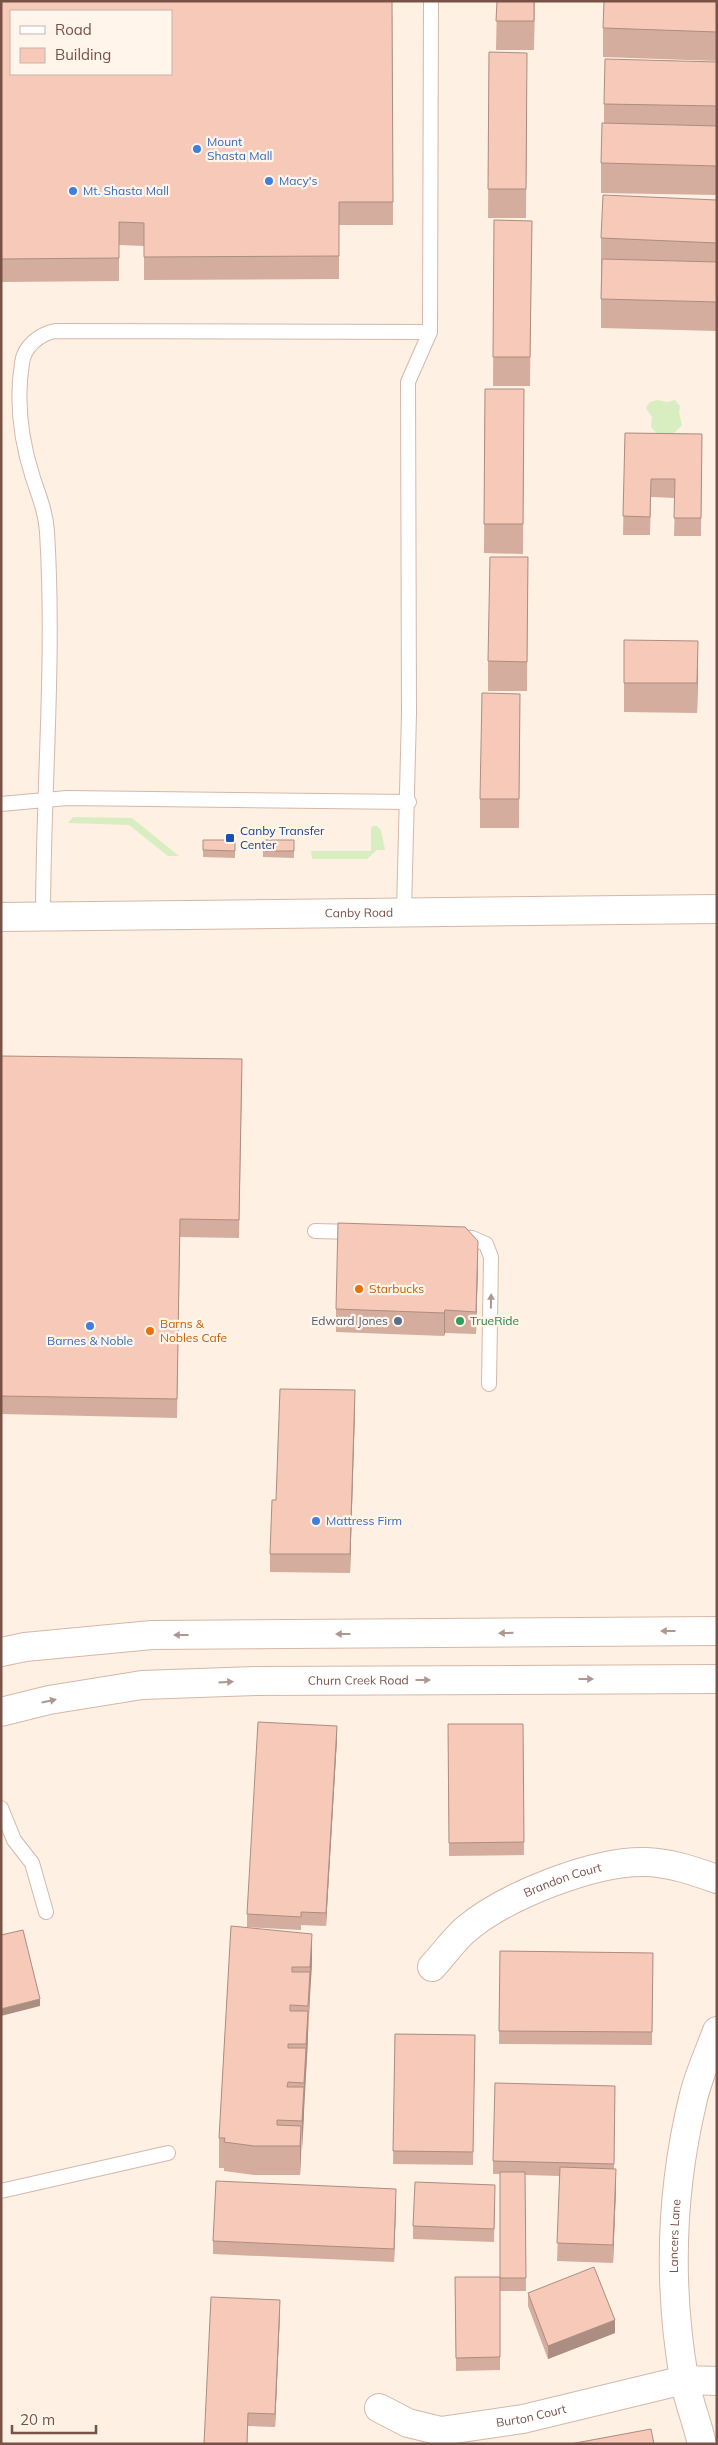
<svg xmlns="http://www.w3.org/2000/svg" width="718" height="2445" font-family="Mulish,sans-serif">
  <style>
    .green { fill: #d8edc0 }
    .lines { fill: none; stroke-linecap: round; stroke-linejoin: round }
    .lane-casing { stroke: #d3b8ab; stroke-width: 16 }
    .street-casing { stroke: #d3b8ab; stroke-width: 30 }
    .secondary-casing { stroke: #d6b7a8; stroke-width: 30 }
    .lane { stroke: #fff; stroke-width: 14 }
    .street { stroke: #fff; stroke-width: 28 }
    .secondary { stroke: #fff; stroke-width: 28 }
    .wall { fill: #d4ad9e }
    .shaded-wall { fill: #ac8d81 }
    .building { fill: #f6c9b8; stroke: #ac8d81; fill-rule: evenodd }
    .oneway { fill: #af9791 }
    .shop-dot { fill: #3f7fe0; stroke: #fff5eb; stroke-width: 2 }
    .transit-dot { fill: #1a4fb4; stroke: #fff5eb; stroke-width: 2 }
    .food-dot { fill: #e8710a; stroke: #fff5eb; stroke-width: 2 }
    .service-dot { fill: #5c6f8a; stroke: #fff5eb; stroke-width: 2 }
    .leisure-dot { fill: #2e9e5b; stroke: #fff5eb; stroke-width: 2 }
    .labels { text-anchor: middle; stroke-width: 4.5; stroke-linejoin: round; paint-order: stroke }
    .shop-label { font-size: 12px; fill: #366cbe; stroke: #fff5eb; text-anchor: start }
    .transit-label { font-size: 12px; fill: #164399; stroke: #fff5eb; text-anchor: start }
    .street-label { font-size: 12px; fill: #795247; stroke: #fff5eb }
    .food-label { font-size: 12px; fill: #c56008; stroke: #fff5eb; text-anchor: start }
    .service-label { font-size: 12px; fill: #4e5e75; stroke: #fff5eb; text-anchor: end }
    .leisure-label { font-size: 12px; fill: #27864d; stroke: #fff5eb; text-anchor: start }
  </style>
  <rect width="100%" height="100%" fill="#fef0e3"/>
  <path class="green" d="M658 400 667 402 675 400 680 406 679 413 682 425 672 435H658L651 427 652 417 646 408 650 402Z
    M73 817 132 818 179 856H168L129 825 68 823Z
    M373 826H377L381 830 385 850H377L367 859H312L311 851H371V828Z"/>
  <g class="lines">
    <defs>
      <path id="lane" d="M1 804 67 798 409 802
        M404 911 409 713 408 382 430 332 431 1
        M43 918C43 790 55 661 47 532 46 513 39 496 33 478 21 441 16 401 22 363 24 346 40 334 55 331L430 332
        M315 1231 355 1232
        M459 1237 472 1238 486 1244 491 1257 489 1384
        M1 1808 14 1840 32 1863 46 1912
        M1 2191 168 2153"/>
      <g id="street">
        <path id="s1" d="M432 1967C443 1955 453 1941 465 1930 505 1896 595 1860 647 1862 671 1863 694 1871 717 1879"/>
        <path id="s2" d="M379 2408 408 2423 441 2431 523 2419 684 2380 717 2381"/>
      </g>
      <g id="secondary">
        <path id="s3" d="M1 917 717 909"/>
        <path d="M1 1652 25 1647 152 1635 717 1631"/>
        <path id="s4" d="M1 1712 49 1700 142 1685 255 1681 717 1679"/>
        <path id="s5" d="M702 2444C697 2422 688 2400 684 2378 668 2285 671 2190 693 2099 698 2076 709 2053 717 2031"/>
      </g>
    </defs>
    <use href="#lane" class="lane-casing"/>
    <use href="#street" class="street-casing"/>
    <use href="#secondary" class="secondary-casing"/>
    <use href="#lane" class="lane"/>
    <use href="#street" class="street"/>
    <use href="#secondary" class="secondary"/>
  </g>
  <path class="wall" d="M1 1H392L393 225H339V279L144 280V246L119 245V281L1 282Z
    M497 1H535L534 50H496Z
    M717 1V61L603 57V28Z
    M489 52 527 82 526 218H488Z
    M717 62V195L601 193V163L604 123V104Z
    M717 200V331L601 328V238Z
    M494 220 532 221 530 386H493Z
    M485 389H524L523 554 484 553Z
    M625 433 702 434 701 536H674L675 498 651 497 650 535H623Z
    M528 557 527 691H488V661Z
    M624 640 698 670 697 713 624 712Z
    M520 694 519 828H480V799Z
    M203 840H235V858L203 857Z
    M263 840H294V858L263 857Z
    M1 1056 242 1077 239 1238 180 1237 177 1418 1 1414Z
    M478 1264 476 1334 445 1333 444 1336 336 1332V1309Z
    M355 1408 350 1573 270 1572V1554L276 1500Z
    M448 1724H523L524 1855 449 1856Z
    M337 1739 326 1926 301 1925V1930L247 1927V1914Z
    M231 1926 312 1963 300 2175H254L224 2171V2168H219V2138Z
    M500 1951 653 1953 652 2045 499 2044Z
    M395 2034 475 2035 473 2165 393 2164Z
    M615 2086 614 2169 616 2188 613 2263 557 2261 560 2176 525 2175 526 2291H500V2282V2370L456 2371 455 2277H500V2174H493V2161Z
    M495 2198 494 2242 413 2239V2226Z
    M396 2202 394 2262 213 2254V2241Z
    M528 2293 615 2333 548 2359 528 2306Z
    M280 2313 275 2427 248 2426 247 2444H204Z"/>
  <path class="shaded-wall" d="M698 641V670L697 713V683Z
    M478 1241V1264L476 1334V1312Z
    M445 1310V1333L444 1336V1313Z
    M355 1390V1408L350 1573V1554Z
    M337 1726V1739L326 1926V1913Z
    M312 1934V1963L310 1993 308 2035 310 1967Z
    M40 1999V2006L1 2016V2009Z
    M308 2011V2040L304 2112V2083Z
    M304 2087V2117L302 2150V2121Z
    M301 2126V2155L300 2175V2146Z
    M616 2169V2188L613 2263V2245Z
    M396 2189V2202L394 2262V2249Z
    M280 2300V2313L275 2427V2414Z
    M615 2320V2333L548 2359V2346Z"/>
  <path class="building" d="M1 1H392L393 202H339V256L144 257V223L119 222V258L1 259ZM11 11H171V74H11Z
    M497 1H534V21H496Z
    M604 1H717V32L603 28Z
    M489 52 527 53 526 189H488Z
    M605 59 717 62V106L604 104Z
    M602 123 717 126V166L601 163Z
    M603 195 717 200V243L601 238Z
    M494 220 532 221 530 357H493Z
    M602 259 717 262V302L601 299Z
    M485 389H524L523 524H484Z
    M625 433 702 434 701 518H674L675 479H651L650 517 623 516Z
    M490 557H528L527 662 488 661Z
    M624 640 698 641 697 683H624Z
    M482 693 520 694 519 799H480Z
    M203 840H235V851L203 850Z
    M263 840H294V851H263Z
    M1 1056 242 1059 239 1220 180 1219 177 1399 1 1396Z
    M338 1223 465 1227 478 1241 476 1312 445 1310 444 1313 336 1309Z
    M280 1389 355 1390 350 1554H270L272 1500H276Z
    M258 1722 337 1726 326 1913 301 1912V1917L247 1914Z
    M448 1724H523L524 1842 449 1843Z
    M231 1926 312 1934 310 1967H292V1972H310L308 2006 290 2005V2011H308L306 2044H288V2048H306L304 2083 288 2082 287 2087H304L302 2121 277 2120V2125L301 2126 300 2146H254L224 2142 225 2138H219Z
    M23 1930 40 1999 1 2009V1935Z
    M500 1951 653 1953 652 2032 499 2031Z
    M395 2034 475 2035 473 2152 393 2151Z
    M495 2083 615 2086 614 2164 493 2161Z
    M560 2167 616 2169 613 2245 557 2243Z
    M500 2172H525L526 2278H500Z
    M216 2181 396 2189 394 2249 213 2241Z
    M415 2182 495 2185 494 2229 413 2226Z
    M594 2267 615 2320 548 2346 528 2293Z
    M455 2277H500V2357L456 2358Z
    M211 2297 280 2300 275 2414 248 2413 247 2444H204Z
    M651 2429 654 2444H570Z"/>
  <defs><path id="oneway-solid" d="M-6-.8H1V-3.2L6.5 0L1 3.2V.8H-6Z" transform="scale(1.25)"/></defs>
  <g class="oneway">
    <use href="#oneway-solid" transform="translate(491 1301) rotate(-89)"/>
    <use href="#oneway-solid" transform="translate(668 1631) rotate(180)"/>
    <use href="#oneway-solid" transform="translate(506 1633) rotate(179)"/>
    <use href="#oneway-solid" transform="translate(343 1634) rotate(180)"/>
    <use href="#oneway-solid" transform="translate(181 1635) rotate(180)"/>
    <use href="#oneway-solid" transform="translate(586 1679)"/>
    <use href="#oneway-solid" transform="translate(423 1680)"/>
    <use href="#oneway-solid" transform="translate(226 1682) rotate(-3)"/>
    <use href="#oneway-solid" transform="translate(49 1701) rotate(-12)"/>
  </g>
  <g class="shop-dot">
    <circle cx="197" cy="149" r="5"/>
    <circle cx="269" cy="181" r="5"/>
    <circle cx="73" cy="191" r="5"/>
    <circle cx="90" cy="1326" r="5"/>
    <circle cx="316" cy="1521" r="5"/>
  </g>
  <rect class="transit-dot" x="225" y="833" width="10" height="10" rx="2.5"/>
  <g class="food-dot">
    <circle cx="359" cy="1289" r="5"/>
    <circle cx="150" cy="1331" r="5"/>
  </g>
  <circle class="service-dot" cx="398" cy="1321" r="5"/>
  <circle class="leisure-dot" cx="460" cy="1321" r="5"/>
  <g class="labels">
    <g class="shop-label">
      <text x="207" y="146">Mount<tspan x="207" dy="14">Shasta Mall</tspan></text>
      <text x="279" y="185">Macy's</text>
      <text x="83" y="195">Mt. Shasta Mall</text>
      <text x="90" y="1345" text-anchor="middle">Barnes &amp; Noble</text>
      <text x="326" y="1525">Mattress Firm</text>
    </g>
    <g class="transit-label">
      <text x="240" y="835">Canby Transfer<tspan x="240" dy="14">Center</tspan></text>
    </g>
    <g class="street-label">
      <text dy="4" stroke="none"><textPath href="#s3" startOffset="358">Canby Road</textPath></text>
      <text dy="4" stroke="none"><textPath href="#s4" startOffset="360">Churn Creek Road</textPath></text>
      <text dy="4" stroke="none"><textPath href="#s1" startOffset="160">Brandon Court</textPath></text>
      <text dy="4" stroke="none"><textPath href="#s5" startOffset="211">Lancers Lane</textPath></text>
      <text dy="4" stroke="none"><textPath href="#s2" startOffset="158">Burton Court</textPath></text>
    </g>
    <g class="food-label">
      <text x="369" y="1293">Starbucks</text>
      <text x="160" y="1328">Barns &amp;<tspan x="160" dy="14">Nobles Cafe</tspan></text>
    </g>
    <g class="service-label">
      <text x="388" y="1325">Edward Jones</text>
    </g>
    <g class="leisure-label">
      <text x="470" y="1325">TrueRide</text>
    </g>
  </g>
  <rect width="718" height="2445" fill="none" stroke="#795247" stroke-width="5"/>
  <rect x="10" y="10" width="162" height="65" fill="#fff5eb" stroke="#c9b4a9"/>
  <rect x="20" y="26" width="25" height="8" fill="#ffffff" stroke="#c9b4a9"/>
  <text x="55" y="35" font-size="15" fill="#795247">Road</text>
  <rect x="20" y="48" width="25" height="15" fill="#f6c9b8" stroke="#c9b4a9"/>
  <text x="55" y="60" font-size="15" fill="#795247">Building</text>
  <path d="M12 2425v8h84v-8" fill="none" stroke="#795247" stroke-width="2.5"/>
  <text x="20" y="2425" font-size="15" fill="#795247" stroke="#fff5eb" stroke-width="4" paint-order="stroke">20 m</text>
</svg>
